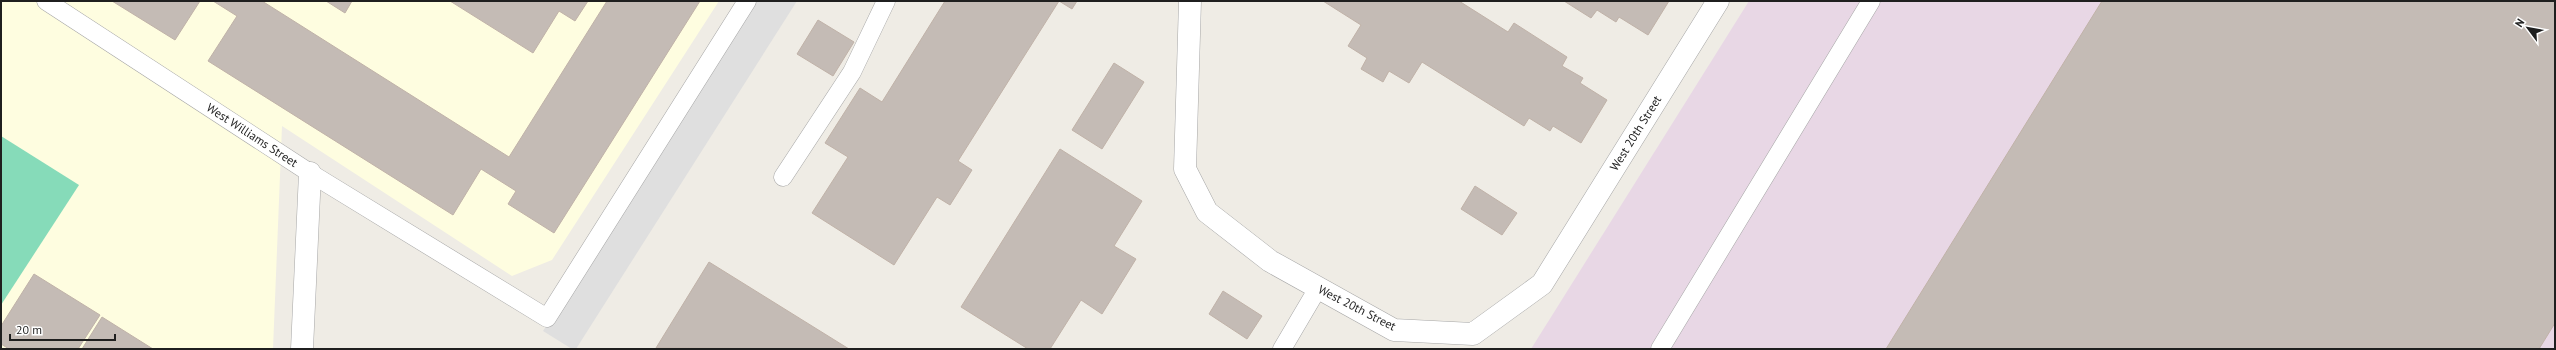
<svg xmlns="http://www.w3.org/2000/svg" width="2556" height="350" font-family="'PT Sans',sans-serif">
  <style>
    .industrial { fill: #e8d7e5 }
    .education { fill: #fefde0 }
    .pitch { fill: #86dbb9 }
    .parking { fill: #dfdfdf }
    .building { fill: #c4bbb5; stroke: #c0b2a8 }
    .lines { fill: none; stroke-linecap: round; stroke-linejoin: round }
    .lane-casing { stroke: #a6a6a6; stroke-width: 19 }
    .street-casing { stroke: #a6a6a6; stroke-width: 23 }
    .lane { stroke: #fff; stroke-width: 18 }
    .street { stroke: #fff; stroke-width: 22 }
    .labels { text-anchor: middle; stroke-width: 3.5; stroke-linejoin: round; paint-order: stroke }
    .street-label { font-size: 12px; fill: #1f1f1f; stroke: #fff }
  </style>
  <rect width="100%" height="100%" fill="#efece5"/>
  <path class="industrial" d="M1749 1H2555V349H1531Z"/>
  <path class="education" d="M1 1H719L552 260 512 276 282 126 273 349H1Z"/>
  <path class="pitch" d="M1 136 79 185 1 305Z"/>
  <path class="parking" d="M753 1H797L576 349H572L543 331Z"/>
  <path class="building" d="M112 1H200L175 40Z
    M213 1H262L509 157 607 1H700L554 233 508 204 516 191 481 169 453 215 208 61 237 16Z
    M326 1H352L345 13Z
    M450 1H588L575 21 559 11 533 53Z
    M945 1H1059L958 161 972 170 950 205 937 197 894 265 812 213 848 157 825 143 860 88 882 102Z
    M1059 1H1077L1072 9Z
    M1323 1H1459L1508 32 1514 23 1567 57 1562 66 1583 78 1580 83 1607 100 1581 143 1553 126 1550 131 1529 118 1524 126 1422 62 1409 83 1389 71 1383 82 1361 69 1367 58 1348 46 1361 25Z
    M1564 1H1669L1648 35 1619 17 1616 22 1597 10 1591 18Z
    M2102 1H2555V323L2539 349H1886Z
    M818 20 854 42 833 76 797 54Z
    M1114 63 1144 82 1102 149 1072 130Z
    M1060 149 1142 201 1114 246 1136 259 1102 314 1081 300 1050 349H1028L961 307Z
    M1475 186 1517 213 1502 235 1461 209Z
    M709 262 849 349 656 348Z
    M34 274 100 315 78 349H9L1 344V326Z
    M1223 291 1262 316 1247 339 1209 314Z
    M102 317 153 349H82Z"/>
  <g class="lines">
    <defs>
      <g id="lane">
        <path id="s1" d="M46 1 310 173 547 318 747 1"/>
        <path d="M783 177 852 72 886 1"/>
        <path d="M1282 349 1318 288"/>
        <path d="M1660 349 1871 1"/>
      </g>
      <g id="street">
        <path id="s2" d="M1190 1 1185 169 1207 212 1270 261 1394 330 1473 334 1542 284 1718 1"/>
        <path d="M302 349 310 173"/>
      </g>
    </defs>
    <use href="#lane" class="lane-casing"/>
    <use href="#street" class="street-casing"/>
    <use href="#lane" class="lane"/>
    <use href="#street" class="street"/>
  </g>
  <g class="labels">
    <g class="street-label">
      <text dy="4" stroke="none"><textPath href="#s2" startOffset="780">West 20th Street</textPath></text>
      <text dy="4" stroke="none"><textPath href="#s1" startOffset="246">West Williams Street</textPath></text>
      <text transform="translate(1357 308) rotate(27)" y="4">West 20th Street</text>
    </g>
  </g>
  <rect width="2556" height="350" fill="none" stroke="#1f1f1f" stroke-width="4"/>
  <g transform="translate(2528 28) rotate(302)" stroke="#ffffff" stroke-width="3" paint-order="stroke">
  <path d="M0-3L7 15L0 10L-7 15Z" fill="#1f1f1f"/>
  <text y="-6" font-size="11" font-weight="bold" text-anchor="middle" fill="#1f1f1f">N</text>
  </g>
  <path d="M10 334v6h105v-6" fill="none" stroke="#1f1f1f" stroke-width="2"/>
  <text x="16" y="334" font-size="12" fill="#1f1f1f" stroke="#ffffff" stroke-width="3" paint-order="stroke">20 m</text>
</svg>
